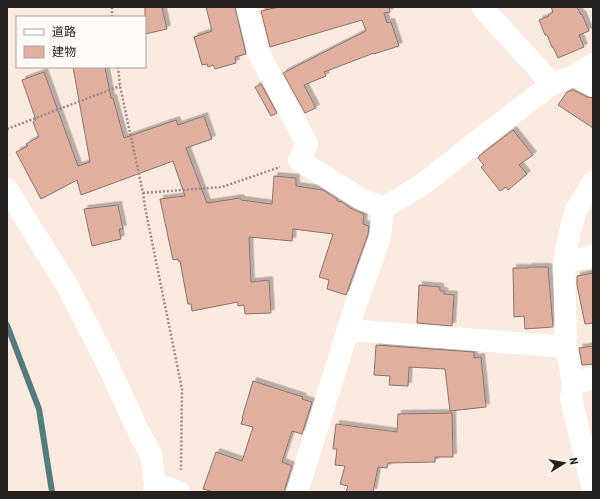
<svg xmlns="http://www.w3.org/2000/svg" width="600" height="499" font-family="'Roboto Condensed','Noto Sans JP',sans-serif">
  <style>
    .lines { fill: none; stroke-linecap: round; stroke-linejoin: round }
    .stream { stroke: #537c7d; stroke-width: 6 }
    .building { fill: #e1af9e; stroke: #86746e; filter: url(#shadow) }
    .path { stroke: #998d85; stroke-width: 2.5; stroke-dasharray: 2 2; stroke-linecap: butt }
    .minor { stroke: #fff; stroke-width: 22 }
  </style>
  <defs>
    <filter id="shadow"><feDropShadow dx="3.5" dy="-3.5" stdDeviation="0" flood-color="#0004"/></filter>
  </defs>
  <rect width="100%" height="100%" fill="#fbeadf"/>
  <g class="lines">
    <path class="stream" d="M7 325 39 409 52 492"/>
  </g>
  <path class="building" d="M145 7H162L167 29 145 34Z
    M206 7H235L246 54 235 57 236 63 215 69 213 65 208 67 207 64 202 65 194 37 212 31Z
    M279 7H389L390 12 384 13 387 23 391 22 399 46 374 54V53L324 72 326 76 304 85 316 108 305 113 283 73 366 31 362 20 270 47 261 11Z
    M551 7H577L581 15 582 14 589 31 579 35 584 47 558 58 553 47H552L547 35H545L539 20 549 16 548 15 553 12Z
    M73 67H105L111 98H113L124 138 176 120 178 125 204 116 212 139 186 148 207 203 240 198 241 200 272 204 274 176 296 178V186L323 190 337 199V201L342 202 352 209 364 214 363 224 369 226 368 234 346 295 327 289 329 280 319 277 333 234 293 229 292 241 249 237 251 282 269 280 271 313 245 314 244 305 238 306V302L192 311 191 304H188L180 261H178V259L173 260 160 199 185 196 173 161 81 195 77 180 41 199 16 152 28 146 26 144 39 137 33 122 36 120 22 80 44 72 78 166 90 162Z
    M261 84 277 113 271 116 255 87Z
    M573 90 587 97 593 98V128L558 105 567 92Z
    M513 130 533 155 519 165 527 174 508 190 506 187 500 191 481 167 484 165 478 158 480 156H479Z
    M118 205 123 229H119L121 239 92 246 84 209Z
    M528 267H548L553 327 525 329 524 316 514 317 513 268H528Z
    M593 273V323L585 324 577 285V276Z
    M419 285 440 287V291H444V294L454 295 452 326 417 323Z
    M376 345 474 352V358L481 357 486 407 450 411 445 369 409 367 408 386 389 385 390 376 374 375Z
    M593 346V364L582 365 579 348Z
    M253 381 303 397 302 399 312 402 302 434 292 431 282 462 292 466 285 488V492H213L203 489 216 452 242 461 253 427 241 424 243 418H242Z
    M452 413 453 457H435V462L388 463 387 468 378 467 373 492H346L348 486 340 484 345 466 335 465 337 449H333L336 424 397 432 398 414Z"/>
  <g class="lines">
    <path class="path" d="M112 7V17
      M118 67 120 86 143 193 145 207 182 389 181 470
      M7 129 120 86
      M143 193 222 187 280 167"/>
    <path class="minor" d="M247 7 258 52 307 144 299 160 359 198 383 208
      M482 7 552 84
      M574 76 593 86
      M593 182 576 210 570 231 564 262 566 347 573 383 571 399 593 489
      M7 189 68 287 110 369 138 431 151 455 155 484 154 492
      M564 262 593 256
      M349 330 566 347
      M573 383 593 378
      M155 484 179 492
      M297 492 355 307 380 237 383 208 422 185 489 132 552 84 574 76 593 64"/>
  </g>
  <rect width="600" height="499" fill="none" stroke="#26211c" stroke-width="16"/>
  <rect x="16" y="16" width="130" height="52" fill="#fefaf8" stroke="#a8a3a0"/>
  <rect x="24" y="29" width="20" height="6" fill="#ffffff" stroke="#a8a3a0"/>
  <text x="52" y="36" font-size="12" fill="#26211c">道路</text>
  <rect x="24" y="46" width="20" height="12" fill="#e1af9e" stroke="#a8a3a0"/>
  <text x="52" y="56" font-size="12" fill="#26211c">建物</text>
  <g transform="translate(564 463) rotate(79)" stroke="#fefaf8" stroke-width="3" paint-order="stroke">
  <path d="M0-3L7 15L0 10L-7 15Z" fill="#26211c"/>
  <text y="-6" font-size="11" font-weight="bold" text-anchor="middle" fill="#26211c">N</text>
  </g>
</svg>
